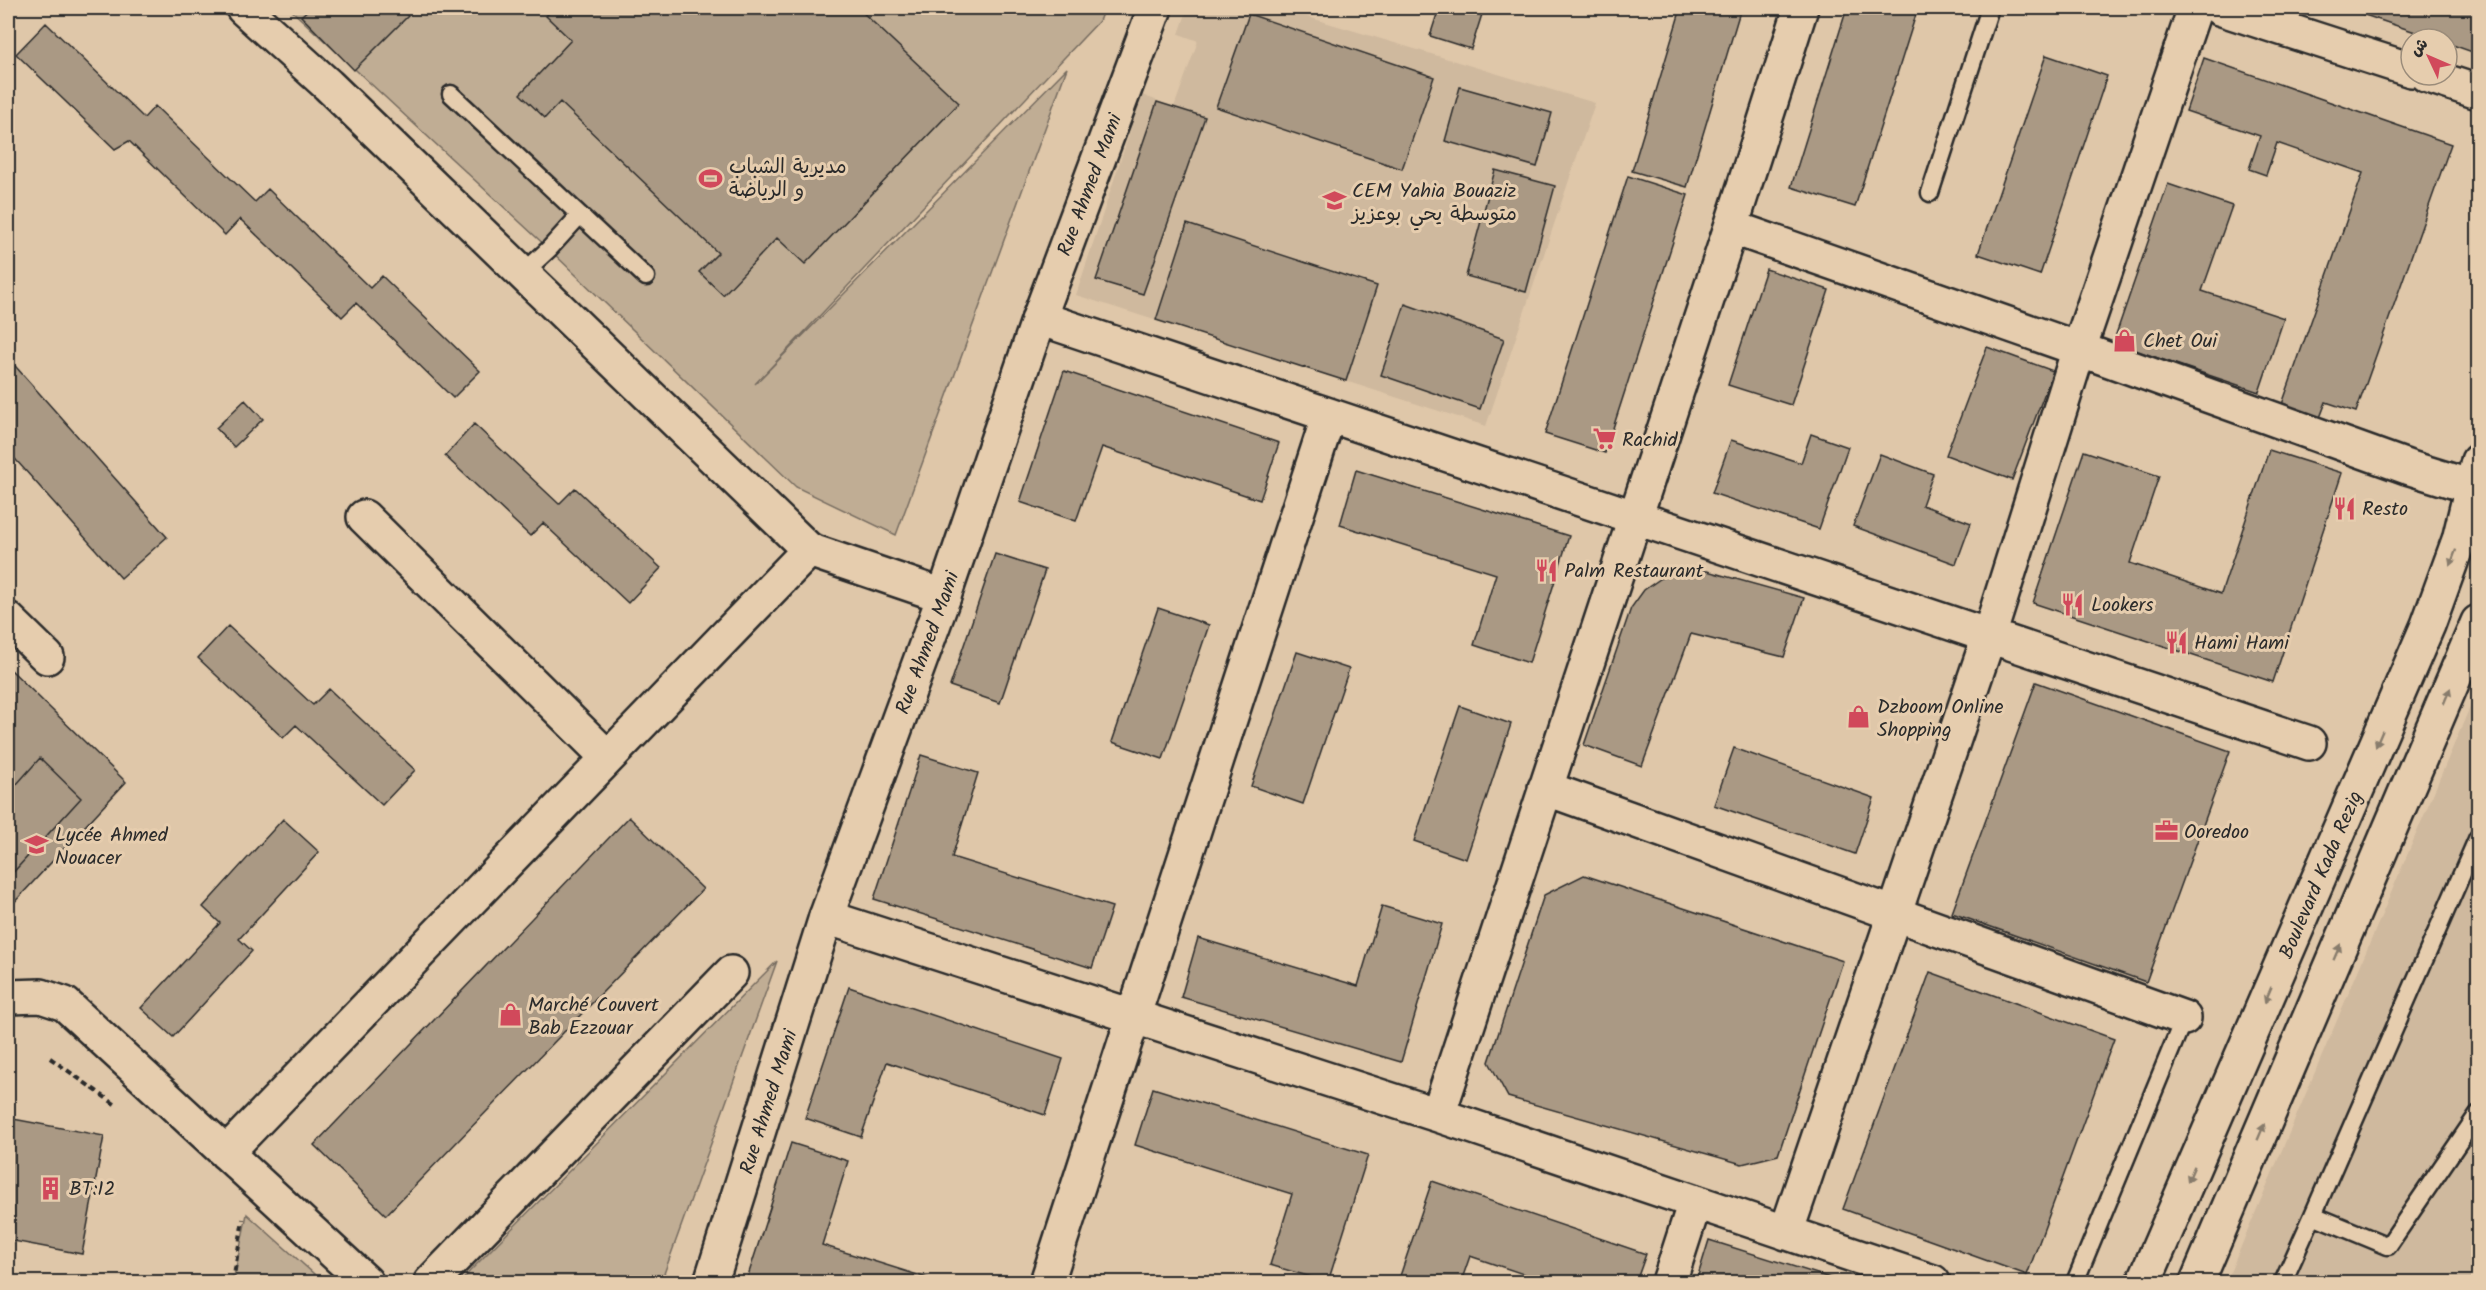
<svg xmlns="http://www.w3.org/2000/svg" width="2486" height="1290" font-family="Kalam,'Playpen Sans Arabic',sans-serif">
  <style>
    .built { fill: #cfb99e }
    .green { fill: #c0ad94; stroke: #766c60; stroke-width: 1.5 }
    .building { fill: #aa9984; stroke: #2b2b2b; stroke-width: 1.5 }
    .lines { fill: none; stroke-linecap: round; stroke-linejoin: round }
    .lane-casing { stroke: #2b2b2b; stroke-width: 21 }
    .street-casing { stroke: #2b2b2b; stroke-width: 38 }
    .secondary-casing { stroke: #2b2b2b; stroke-width: 38 }
    .path { stroke: #2b2b2b; stroke-width: 4; stroke-dasharray: 6 4.5; stroke-linecap: butt }
    .lane { stroke: #e6cdae; stroke-width: 16 }
    .street { stroke: #e6cdae; stroke-width: 33 }
    .secondary { stroke: #e6cdae; stroke-width: 33 }
    .oneway { fill: #887c6c }
    .labels { text-anchor: middle; stroke-width: 6; stroke-linejoin: round; paint-order: stroke }
    .poi-label { font-size: 20px; fill: #2b2b2b; stroke: #e6cdae; text-anchor: start }
    .street-label { font-size: 20px; fill: #2b2b2b; stroke: #e6cdae }
  </style>
  <rect width="100%" height="100%" fill="#dfc7a9"/>
  <filter id="ink" filterUnits="userSpaceOnUse"><feTurbulence type="fractalNoise" baseFrequency=".0167" numOctaves="2"/><feDisplacementMap in="SourceGraphic" scale="12" xChannelSelector="R" yChannelSelector="G"/><feConvolveMatrix kernelMatrix="1 2 1 2 8 2 1 2 1" color-interpolation-filters="sRGB"/></filter>
  <g filter="url(#ink)">
    <path class="built" d="M1188 8H1278L1595 103 1486 426 1076 295 1142 95 1174 107 1198 41 1179 34Z
      M2478 688V1282H2226Z"/>
    <path class="green" d="M289 8H1104L1099 21 755 384 1067 68 896 535 796 487 549 249Z
      M777 961 661 1282H461L470 1271Z
      M247 1214 323 1282H233Z"/>
    <path class="building" d="M310 8H399L408 16 354 70 301 16Z
      M554 8H858L959 103 805 264 777 238 723 295 699 272 718 253 560 102 545 118 520 94 571 40 546 16Z
      M1439 8H1484L1471 49 1430 36Z
      M1681 8H1741L1687 187 1632 171Z
      M1847 8H1918L1855 207 1791 187Z
      M2344 8H2478V54L2447 43V39H2436Z
      M1249 14 1434 77 1402 169 1216 107Z
      M46 23 144 118 155 106 255 202 268 189 370 288 382 276 480 371 453 398 356 303 342 317 240 219 225 235 129 141 115 149 16 54Z
      M2046 55 2107 76 2040 275 1978 254Z
      M2204 58 2451 144 2356 412 2326 402 2318 423 2280 410 2363 173 2277 143 2266 175 2249 169 2260 136 2186 111Z
      M1460 87 1552 113 1537 167 1445 141Z
      M1157 102 1205 117 1143 294 1096 280Z
      M1495 170 1555 186 1526 292 1466 276Z
      M1628 176 1688 195 1605 453 1545 434Z
      M2168 184 2232 206 2202 291 2284 318 2259 392 2113 343Z
      M1187 224 1377 286 1346 381 1156 320Z
      M1766 269 1829 290 1791 405 1728 385Z
      M1405 304 1504 339 1480 409 1381 375Z
      M1987 347 2053 371 2012 480 1946 455Z
      M8 358 167 537 121 578 8 451Z
      M1064 371 1279 443 1260 500 1102 447 1076 521 1020 502Z
      M245 400 263 419 234 447 216 428Z
      M474 424 559 504 575 488 661 568 628 603 543 523 530 536 445 456Z
      M1811 434 1848 447 1819 529 1712 493 1731 440 1801 463Z
      M2269 450 2342 473 2273 682 2033 603 2084 451 2159 476 2130 563 2221 594Z
      M1880 454 1933 474 1922 505 1971 523 1956 564 1853 526Z
      M1356 470 1569 536 1529 663 1474 645 1496 574 1340 525Z
      M995 554 1045 570 1000 703 950 686Z
      M1673 570 1707 571 1804 598 1784 657 1691 634 1642 766 1584 745 1631 608 1644 590Z
      M1158 608 1209 625 1163 759 1112 742Z
      M228 626 313 705 329 689 415 770 382 805 296 725 283 738 198 658Z
      M1297 652 1349 669 1303 804 1251 786Z
      M8 667 126 782 8 909Z
      M2036 682 2230 751 2146 982 1952 913Z
      M1460 706 1511 724 1466 859 1414 841Z
      M1734 748 1874 798 1855 854 1714 805Z
      M921 755 978 773 952 857 1112 907 1092 968 874 899Z
      M40 758 81 798 8 878V794Z
      M629 817 703 889 386 1215 314 1145Z
      M283 819 319 852 239 939 252 951 173 1037 141 1008 220 923 203 907Z
      M1584 875 1843 961 1778 1155 1742 1164 1508 1097 1489 1062 1544 895Z
      M1382 906 1442 924 1401 1062 1181 997 1198 938 1358 986Z
      M1930 972 2114 1039 2027 1275 1843 1209Z
      M849 987 1063 1059 1045 1115 887 1062 861 1137 805 1118Z
      M1153 1088 1368 1155 1328 1282 1270 1265 1292 1194 1135 1145Z
      M8 1118 104 1136 82 1254 8 1240Z
      M791 1143 848 1161 822 1245 940 1282H746Z
      M1432 1181 1646 1254 1636 1282H1547L1470 1256 1461 1282H1398Z
      M1709 1240 1843 1282H1696Z"/>
    <g class="lines">
      <defs>
        <path id="lane" d="M451 94 646 277
          M1930 193 1990 8
          M523 273 549 249 580 215
          M2478 837 2313 1215 2388 1246 2478 1114
          M2075 1282 2184 1018
          M2283 1282 2313 1215"/>
        <path id="street" d="M243 8 328 85 809 550 944 596
          M2219 8 2411 70
          M2426 75 2478 92
          M1731 227 2079 349 2407 467 2472 487
          M1039 318 2309 743
          M364 517 608 758
          M8 619 47 657
          M1545 788 2184 1018
          M826 917 1438 1115 1933 1282
          M8 997 41 996 65 1004 366 1282
          M1438 1115 1731 227 1801 8
          M226 1153 809 550
          M1786 1233 1989 636 2079 349 2195 8
          M431 1282 731 973
          M1047 1282 1329 415
          M1669 1282 1695 1202"/>
        <g id="secondary">
          <path id="s1" d="M711 1282 826 917 944 596 1039 318 1155 8"/>
          <path id="s2" d="M2144 1282 2428 625 2459 540 2478 461"/>
          <path d="M2197 1282 2478 622"/>
        </g>
      </defs>
      <use href="#lane" class="lane-casing"/>
      <use href="#street" class="street-casing"/>
      <use href="#secondary" class="secondary-casing"/>
      <path class="path" d="M50 1058 116 1105
        M233 1282 243 1219"/>
      <use href="#lane" class="lane"/>
      <use href="#street" class="street"/>
      <use href="#secondary" class="secondary"/>
    </g>
    <defs><path id="oneway-solid" d="M-6-.8H1V-3.2L6.5 0L1 3.2V.8H-6Z" transform="scale(1.5)"/></defs>
    <g class="oneway">
      <use href="#oneway-solid" transform="translate(2453 558) rotate(110)"/>
      <use href="#oneway-solid" transform="translate(2447 696) rotate(-67)"/>
      <use href="#oneway-solid" transform="translate(2379 739) rotate(113)"/>
      <use href="#oneway-solid" transform="translate(2337 952) rotate(-67)"/>
      <use href="#oneway-solid" transform="translate(2268 995) rotate(113)"/>
      <use href="#oneway-solid" transform="translate(2261 1132) rotate(-67)"/>
      <use href="#oneway-solid" transform="translate(2191 1174) rotate(113)"/>
    </g>
  </g>
  <defs>
    <symbol id="stadium-bare" viewBox="-9 -9 18 18"><path d="M0-5a6.5 5 0 1 0 0 10a6.5 5 0 1 0 0-10ZM-3.5-1.8h7v3.6h-7Z" fill="#d1495b" stroke="#e6cdae" stroke-width="2.5" paint-order="stroke"/></symbol>
    <symbol id="school-bare" viewBox="-9 -9 18 18"><path d="M0-5L7-2L0 1L-7-2ZM-4 1L0 2.5L4 1V4Q0 6-4 4Z" fill="#d1495b" stroke="#e6cdae" stroke-width="2.5" paint-order="stroke"/></symbol>
    <symbol id="shop-bare" viewBox="-9 -9 18 18"><path d="M-5-2.5h2.3a2.7 3.5 0 0 1 5.4 0H5L5.5 6h-11ZM-1.5-2.5h3a1.5 2.3 0 0 0-3 0Z" fill="#d1495b" stroke="#e6cdae" stroke-width="2.5" paint-order="stroke"/></symbol>
    <symbol id="supermarket-bare" viewBox="-9 -9 18 18"><path d="M-6-5.5h2.5l.6 2H6L4.5 2H-2.5L-4.4-4H-6ZM-1.5 3.2a1.3 1.3 0 1 0 .1 0ZM3 3.2a1.3 1.3 0 1 0 .1 0Z" fill="#d1495b" stroke="#e6cdae" stroke-width="2.5" paint-order="stroke"/></symbol>
    <symbol id="restaurant-bare" viewBox="-9 -9 18 18"><path d="M-5-6h1v4h1v-4h1v4h1v-4h1v5L-1.5 .5V6h-2V.5L-5-1ZM5-6V6H3V1.5H1.5Q1.5-4 5-6Z" fill="#d1495b" stroke="#e6cdae" stroke-width="2.5" paint-order="stroke"/></symbol>
    <symbol id="office-bare" viewBox="-9 -9 18 18"><path d="M-6-3h4V-5.5h4V-3h4V5H-6ZM-1-4.5V-3h2v-1.5ZM-6 0V1H6V0Z" fill="#d1495b" stroke="#e6cdae" stroke-width="2.5" paint-order="stroke"/></symbol>
    <symbol id="building-bare" viewBox="-9 -9 18 18"><path d="M-4-6H4V6H1V3H-1V6H-4ZM-2.5-4.3h1.7v1.8h-1.7ZM.8-4.3h1.7v1.8H.8ZM-2.5-1h1.7V.8h-1.7ZM.8-1h1.7V.8H.8Z" fill="#d1495b" stroke="#e6cdae" stroke-width="2.5" paint-order="stroke"/></symbol>
  </defs>
  <g fill-rule="evenodd">
    <use href="#stadium-bare" x="694" y="162" width="33" height="33"/>
    <use href="#school-bare" x="1318" y="184" width="33" height="33"/>
    <use href="#shop-bare" x="2108" y="324" width="33" height="33"/>
    <use href="#supermarket-bare" x="1588" y="422" width="33" height="33"/>
    <use href="#restaurant-bare" x="2328" y="492" width="33" height="33"/>
    <use href="#restaurant-bare" x="1530" y="554" width="33" height="33"/>
    <use href="#restaurant-bare" x="2056" y="588" width="33" height="33"/>
    <use href="#restaurant-bare" x="2160" y="626" width="33" height="33"/>
    <use href="#shop-bare" x="1842" y="700" width="33" height="33"/>
    <use href="#office-bare" x="2150" y="814" width="33" height="33"/>
    <use href="#school-bare" x="20" y="828" width="33" height="33"/>
    <use href="#shop-bare" x="494" y="998" width="33" height="33"/>
    <use href="#building-bare" x="34" y="1172" width="33" height="33"/>
  </g>
  <g class="labels">
    <g class="poi-label">
      <text x="729" y="173">مديرية الشباب<tspan x="729" dy="23">و الرياضة</tspan></text>
      <text x="1352" y="197">CEM Yahia Bouaziz<tspan x="1352" dy="23">متوسطة يحي بوعزيز</tspan></text>
      <text x="2143" y="347">Chet Oui</text>
      <text x="1622" y="446">Rachid</text>
      <text x="2362" y="515">Resto</text>
      <text x="1564" y="577">Palm Restaurant</text>
      <text x="2091" y="611">Lookers</text>
      <text x="2194" y="649">Hami Hami</text>
      <text x="1877" y="713">Dzboom Online<tspan x="1877" dy="23">Shopping</tspan></text>
      <text x="2184" y="838">Ooredoo</text>
      <text x="55" y="841">Lycée Ahmed<tspan x="55" dy="23">Nouacer</tspan></text>
      <text x="528" y="1011">Marché Couvert<tspan x="528" dy="23">Bab Ezzouar</tspan></text>
      <text x="69" y="1195">BT:12</text>
    </g>
    <g class="street-label">
      <text dy="7" stroke="none"><textPath href="#s1" startOffset="1161">Rue Ahmed Mami</textPath></text>
      <text dy="7" stroke="none"><textPath href="#s1" startOffset="675">Rue Ahmed Mami</textPath></text>
      <text dy="7" stroke="none"><textPath href="#s2" startOffset="444">Boulevard Kada Rezig</textPath></text>
      <text dy="7" stroke="none"><textPath href="#s1" startOffset="189">Rue Ahmed Mami</textPath></text>
    </g>
  </g>
  <rect width="2486" height="1290" fill="none" stroke="#e6cdae" stroke-width="30"/>
  <rect x="15" y="15" width="2456" height="1260" fill="none" stroke="#2b2b2b" stroke-width="2" filter="url(#ink)"/>
  <g transform="translate(2429 57) rotate(314)"><circle r="28" fill="#e6cdae" stroke="#9b8c7a" stroke-width="1.5"/>
  <path d="M0-4.5L10 22L0 15L-10 22Z" fill="#d1495b"/>
  <text y="-9" font-size="16" font-weight="bold" text-anchor="middle" fill="#2b2b2b">ش</text>
  </g>
</svg>
